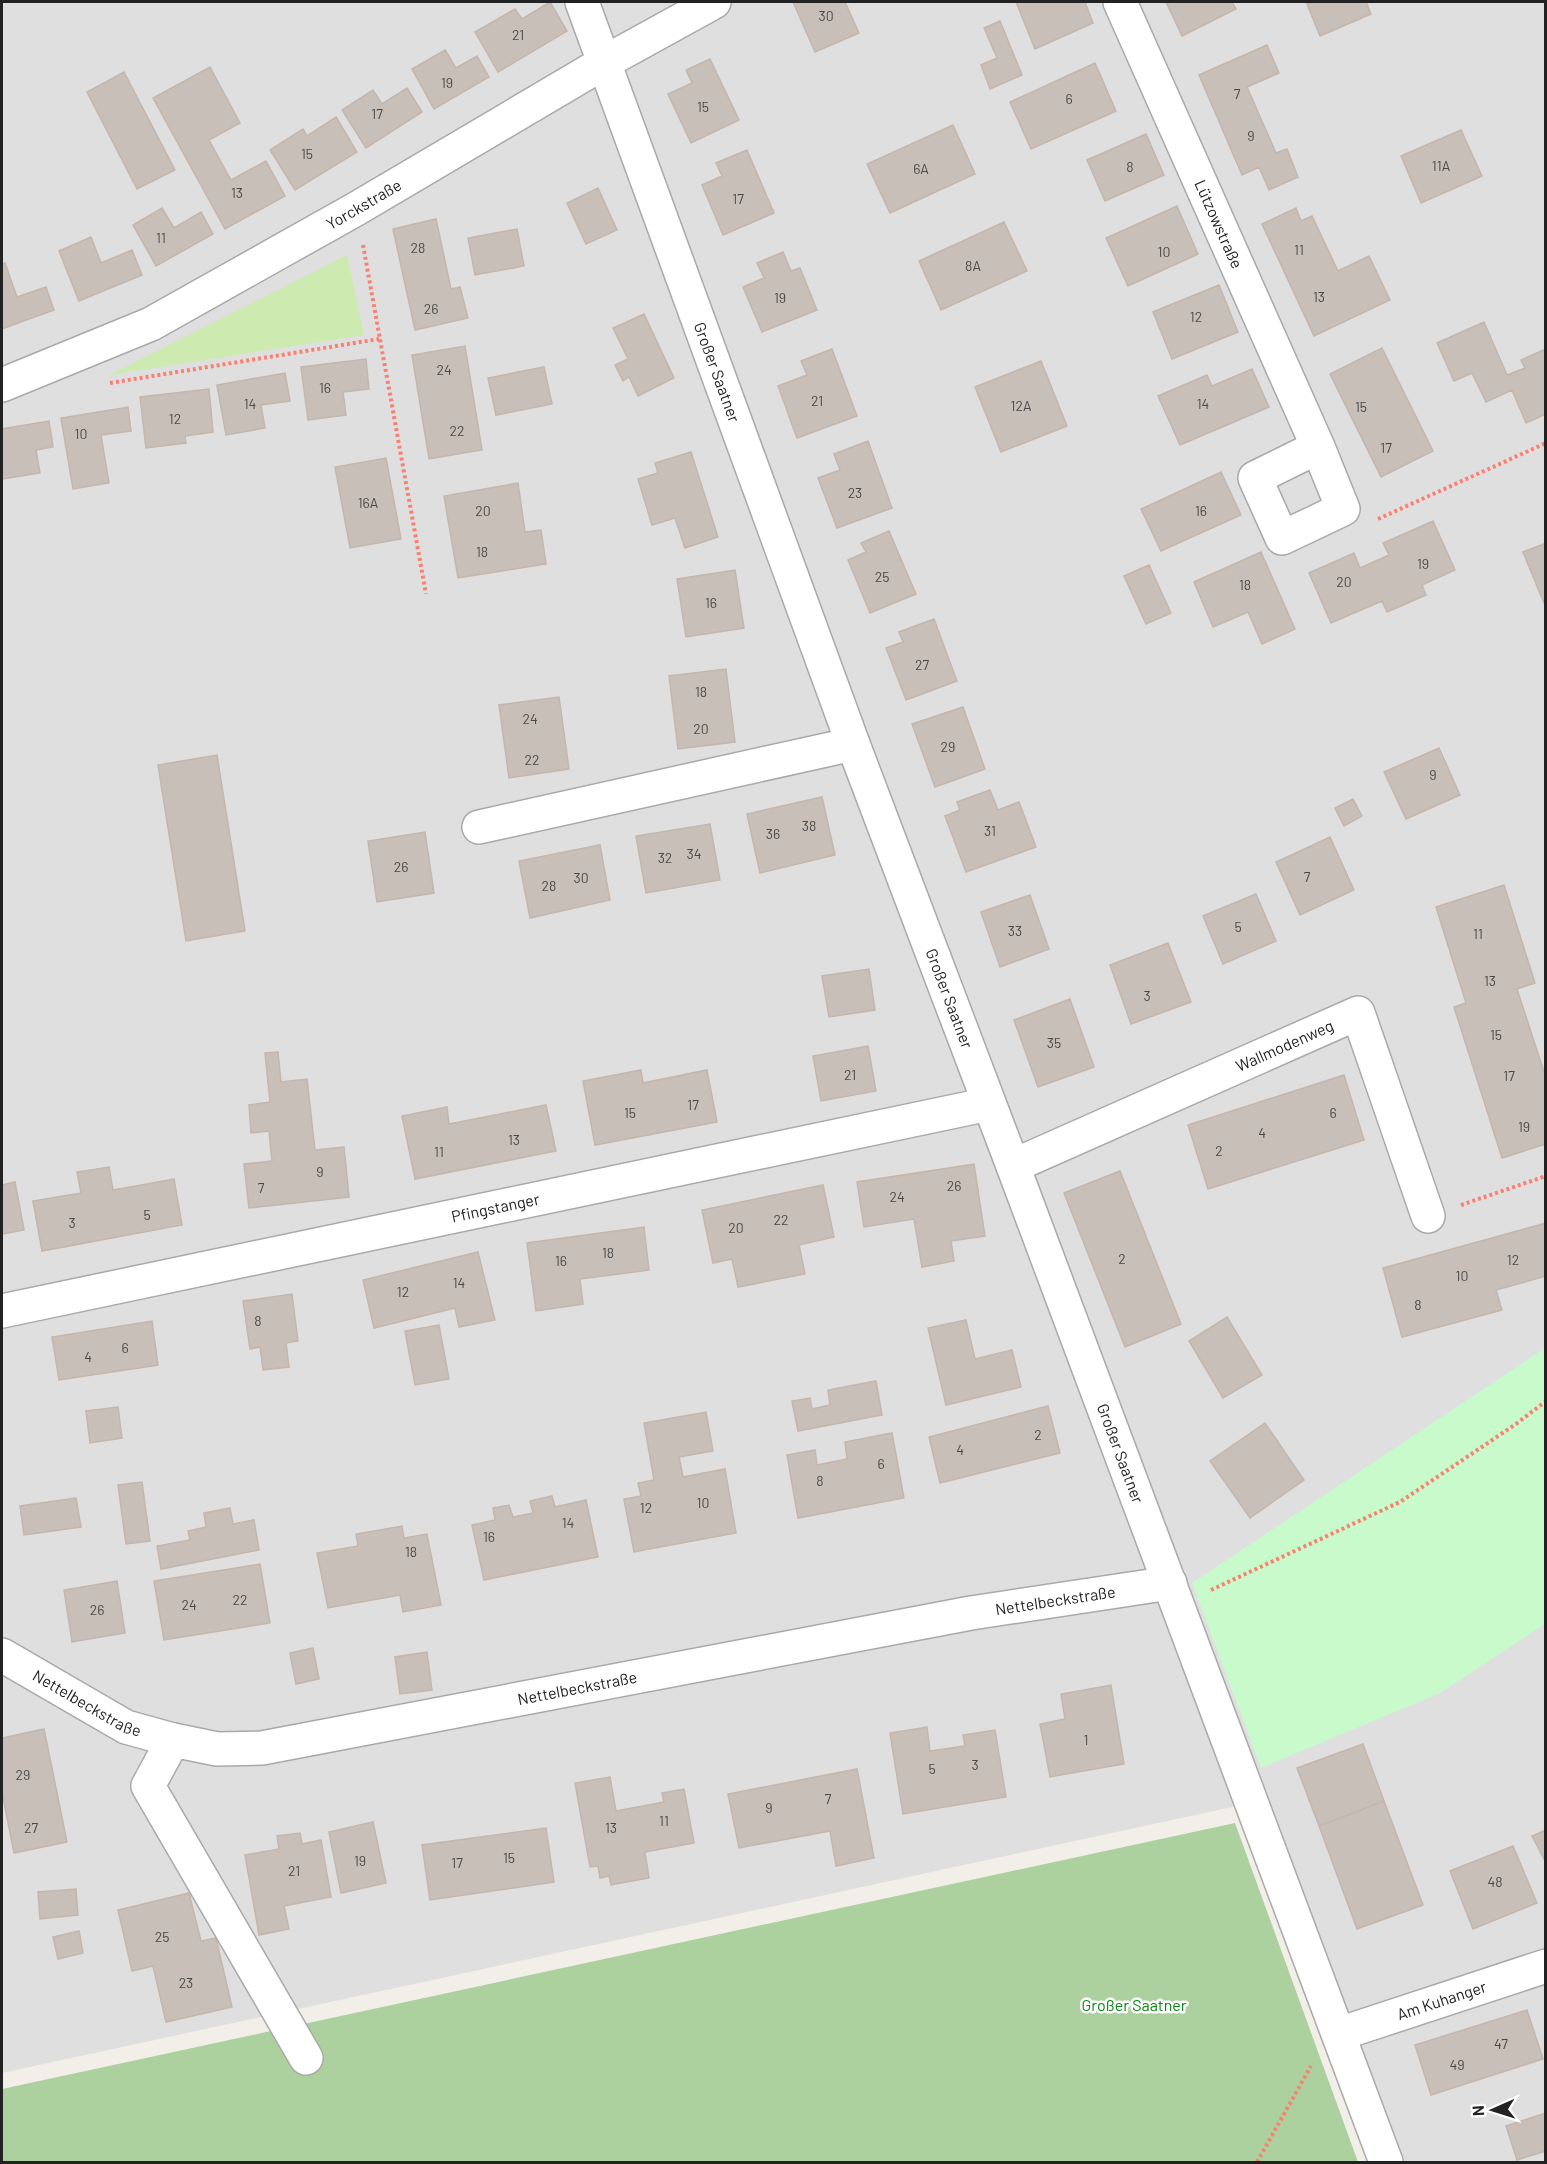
<svg xmlns="http://www.w3.org/2000/svg" width="1547" height="2164" font-family="Barlow,sans-serif">
  <style>
    .residential { fill: #e0dfdf }
    .grass { fill: #cdebb0 }
    .forest { fill: #add19e }
    .park { fill: #c8facc }
    .building { fill: #c7bfb8; stroke: #c4b6ab; stroke-width: 1.5 }
    .lines { fill: none; stroke-linecap: round; stroke-linejoin: round }
    .minor-casing { stroke: #a9a9a9; stroke-width: 36 }
    .path { stroke: #fa8072; stroke-width: 4; stroke-dasharray: 3 3; stroke-linecap: butt }
    .minor { stroke: #fff; stroke-width: 33 }
    .labels { text-anchor: middle; stroke-width: 5; stroke-linejoin: round; paint-order: stroke }
    .number-label { font-size: 14px; fill: #4b4948 }
    .street-label { font-size: 16px; fill: #222; stroke: #fff }
    .park-label { font-size: 16px; fill: #0c8416; stroke: #fff }
  </style>
  <rect width="100%" height="100%" fill="#f2efe9"/>
  <path class="residential" d="M2 2H1545V2162H1404L1260 1801 2 2073Z"/>
  <path class="grass" d="M347 255 364 335 109 375Z"/>
  <path class="forest" d="M1235 1823 1358 2162H2V2089Z"/>
  <path class="park" d="M1545 1348V1624L1440 1693 1261 1768 1192 1583Z"/>
  <path class="building" d="M550 2 567 31 498 72 475 32 515 9 522 19Z
    M793 2H845L859 33 815 52Z
    M1016 2H1085L1093 23 1035 49Z
    M1166 2H1232L1236 9 1182 36Z
    M1312 2H1366L1371 14 1320 36 1307 4Z
    M1000 21 1022 75 990 89 981 65 997 58 984 28Z
    M1267 45 1279 73 1247 87 1276 153 1287 149 1298 177 1269 190 1259 167 1242 175 1199 75Z
    M445 50 456 68 477 56 489 77 434 109 412 69Z
    M710 59 739 120 691 143 668 94 692 83 686 70Z
    M1095 63 1116 111 1031 149 1010 102Z
    M210 67 240 123 209 140 231 180 266 161 285 196 225 229 153 98Z
    M124 72 175 170 137 189 87 92Z
    M407 88 422 112 366 148 342 110 373 90 382 104Z
    M336 117 357 152 295 190 270 150 303 129 307 136Z
    M953 125 975 174 890 213 867 164Z
    M1461 130 1482 176 1421 203 1401 156Z
    M1146 134 1164 175 1105 201 1087 160Z
    M747 150 774 213 723 235 702 185 722 176 716 163Z
    M598 188 617 230 586 244 567 203Z
    M1177 206 1198 254 1128 286 1106 238Z
    M162 208 174 228 201 212 213 234 156 266 133 225Z
    M1296 208 1301 221 1312 216 1338 271 1369 256 1390 300 1314 336 1262 224Z
    M436 219 451 289 460 287 468 318 415 330 393 229Z
    M1004 222 1027 271 941 310 919 261Z
    M517 229 524 266 475 275 468 238Z
    M91 237 101 263 132 250 142 275 79 301 59 251Z
    M783 252 791 271 800 268 817 310 762 332 743 287 764 278 757 263Z
    M5 263 17 297 46 287 54 310 2 329V264Z
    M1219 285 1238 332 1172 359 1153 312Z
    M644 314 674 378 638 396 629 377 623 381 615 365 628 359 613 328Z
    M1484 322 1507 375 1525 368 1521 360 1546 349V414L1526 423 1512 390 1486 402 1472 373 1454 381 1437 343Z
    M465 346 482 450 429 459 412 355Z
    M1382 348 1433 451 1381 477 1330 374Z
    M832 349 857 416 797 438 778 386 807 375 801 361Z
    M366 359 369 389 343 392 346 415 308 420 301 367Z
    M1041 361 1067 426 1001 452 975 387Z
    M544 367 552 404 496 415 488 378Z
    M1252 369 1269 407 1180 445 1158 396 1207 375 1212 386Z
    M285 373 290 401 261 405 265 428 226 435 217 385Z
    M209 389 213 432 185 436 186 443 146 448 140 397Z
    M128 407 131 431 101 435 109 483 73 489 61 418Z
    M49 421 53 447 36 450 40 473 2 479V429Z
    M868 441 892 508 837 528 818 478 840 470 834 454Z
    M691 452 718 537 685 548 675 518 652 525 638 479 658 473 655 463Z
    M386 458 401 539 350 548 335 467Z
    M1221 472 1241 515 1161 551 1141 509Z
    M518 483 525 532 541 530 546 564 458 578 444 496Z
    M1433 521 1455 570 1422 585 1426 595 1387 612 1382 601 1331 623 1309 573 1354 553 1360 568 1389 555 1383 543Z
    M889 531 916 594 870 613 848 560 866 552 861 543Z
    M1546 543V608L1523 552Z
    M1261 552 1295 629 1262 644 1248 612 1213 627 1194 582Z
    M1149 565 1171 613 1146 624 1124 576Z
    M735 570 744 628 686 637 677 579Z
    M934 619 957 681 906 700 886 648 903 642 899 632Z
    M726 669 735 742 678 749 669 676Z
    M559 697 569 769 509 778 499 705Z
    M963 707 985 769 935 787 912 724Z
    M1439 748 1460 795 1406 819 1384 772Z
    M217 755 245 931 186 941 158 765Z
    M990 790 998 810 1019 802 1036 847 966 872 945 816 960 810 957 802Z
    M822 797 835 855 760 873 747 814Z
    M1353 799 1362 816 1344 826 1335 808Z
    M710 824 720 880 646 893 636 836Z
    M425 832 434 893 377 902 368 841Z
    M1330 837 1354 890 1300 915 1276 862Z
    M600 845 610 900 530 918 519 861Z
    M1504 885 1535 983 1517 989 1546 1078V1144L1502 1158 1454 1007 1466 1003 1436 907Z
    M1256 894 1276 941 1223 964 1203 916Z
    M1030 895 1049 949 1000 967 981 912Z
    M1168 943 1191 1002 1131 1024 1110 965Z
    M869 969 875 1010 829 1017 822 976Z
    M1070 999 1094 1067 1038 1087 1014 1020Z
    M868 1046 876 1091 821 1101 813 1056Z
    M278 1052 281 1082 307 1079 315 1150 344 1147 349 1197 249 1208 244 1164 272 1161 269 1131 251 1133 249 1105 270 1102 265 1053Z
    M641 1070 643 1083 707 1070 717 1122 595 1145 583 1081Z
    M1344 1075 1364 1140 1208 1189 1188 1125Z
    M546 1105 556 1151 415 1179 402 1116 447 1107 449 1124Z
    M974 1164 985 1236 951 1241 954 1261 922 1267 914 1219 864 1227 857 1182Z
    M109 1167 113 1190 174 1179 182 1225 42 1251 33 1201 81 1193 77 1172Z
    M1120 1171 1181 1324 1125 1347 1064 1193Z
    M15 1182 24 1230 2 1234V1185Z
    M823 1185 834 1237 799 1245 805 1274 738 1287 732 1259 713 1263 702 1210Z
    M1546 1223V1276L1496 1290 1502 1310 1402 1337 1383 1268Z
    M644 1227 649 1270 580 1279 583 1304 536 1311 527 1243Z
    M478 1252 495 1320 459 1327 455 1308 374 1328 363 1280Z
    M292 1294 298 1341 286 1343 289 1367 263 1370 260 1347 250 1349 243 1301Z
    M1227 1317 1262 1375 1223 1398 1189 1341Z
    M966 1320 975 1359 1012 1350 1021 1387 946 1405 928 1328Z
    M152 1321 158 1365 59 1380 52 1337Z
    M439 1325 449 1379 415 1385 405 1331Z
    M876 1381 882 1415 798 1431 792 1401 810 1398 812 1409 830 1405 828 1390Z
    M1048 1406 1060 1453 940 1483 929 1437Z
    M118 1407 122 1438 90 1443 86 1411Z
    M706 1412 713 1451 679 1457 683 1477 725 1469 736 1533 634 1552 624 1499 641 1496 638 1483 654 1480 644 1423Z
    M1265 1423 1304 1480 1250 1518 1210 1461Z
    M892 1433 904 1498 798 1518 787 1455 815 1450 817 1465 847 1459 845 1442Z
    M142 1482 150 1541 126 1544 118 1485Z
    M552 1496 555 1507 586 1500 598 1557 484 1580 472 1525 495 1520 493 1508 509 1505 513 1517 533 1513 530 1501Z
    M76 1498 81 1527 24 1535 20 1506Z
    M230 1508 233 1524 254 1520 259 1550 161 1569 157 1546 190 1540 188 1531 206 1527 204 1513Z
    M402 1526 404 1538 427 1534 441 1605 403 1612 400 1595 328 1608 317 1553 358 1546 356 1534Z
    M260 1564 270 1623 164 1640 154 1581Z
    M117 1581 125 1633 72 1642 64 1590Z
    M313 1648 319 1679 296 1684 290 1653Z
    M427 1652 432 1690 400 1694 395 1657Z
    M1111 1685 1124 1764 1050 1777 1040 1724 1065 1719 1061 1694Z
    M927 1727 930 1751 965 1746 963 1735 995 1730 1006 1797 903 1814 890 1733Z
    M44 1729 67 1842 14 1853 2 1792V1738Z
    M1363 1744 1384 1801 1319 1826 1297 1768Z
    M857 1769 874 1858 836 1866 830 1831 739 1848 728 1794Z
    M610 1777 616 1811 664 1802 662 1793 684 1789 694 1843 645 1852 649 1878 611 1885 609 1876 600 1878 598 1866 590 1867 575 1783Z
    M1384 1801 1423 1905 1357 1929 1319 1826Z
    M373 1822 386 1883 341 1893 329 1832Z
    M546 1828 554 1882 430 1900 422 1845Z
    M1546 1830V1863L1532 1836Z
    M300 1833 302 1844 321 1840 331 1897 284 1906 289 1929 259 1935 245 1855 279 1849 277 1836Z
    M1513 1846 1537 1903 1473 1929 1450 1871Z
    M76 1889 78 1915 40 1919 38 1892Z
    M189 1893 201 1941 216 1938 232 2007 166 2022 153 1966 132 1971 118 1910Z
    M79 1931 83 1953 58 1959 53 1937Z
    M1527 2010 1543 2059 1431 2095 1415 2045Z
    M1546 2113V2151L1517 2160 1506 2126Z"/>
  <g class="lines">
    <defs>
      <g id="minor">
        <path id="s1" d="M582 2 853 744 1013 1166 1386 2162"/>
        <path id="s2" d="M1120 2 1318 447 1343 509 1282 538 1255 478 1318 447"/>
        <path id="s3" d="M2 385 151 324 356 209 605 62 714 2"/>
        <path d="M479 827 853 744"/>
        <path id="s4" d="M1013 1166 1358 1013 1428 1216"/>
        <path id="s5" d="M2 1311 989 1104"/>
        <path id="s6" d="M2 1655 126 1727 173 1740 217 1749 262 1748 971 1613 1170 1583"/>
        <path d="M173 1740 148 1786 306 2058"/>
        <path id="s7" d="M1339 2034 1546 1966"/>
      </g>
    </defs>
    <use href="#minor" class="minor-casing"/>
    <path class="path" d="M363 245 426 594
      M110 383 379 339
      M1378 519 1546 443
      M1461 1205 1546 1176
      M1211 1590 1400 1502 1516 1424 1546 1401
      M1257 2162 1311 2066"/>
    <use href="#minor" class="minor"/>
  </g>
  <g class="labels">
    <g class="number-label">
      <text x="826" y="21">30</text>
      <text x="518" y="40">21</text>
      <text x="447" y="88">19</text>
      <text x="1237" y="99">7</text>
      <text x="1069" y="104">6</text>
      <text x="703" y="112">15</text>
      <text x="377" y="119">17</text>
      <text x="1251" y="141">9</text>
      <text x="307" y="159">15</text>
      <text x="1441" y="171">11A</text>
      <text x="1130" y="172">8</text>
      <text x="921" y="174">6A</text>
      <text x="237" y="198">13</text>
      <text x="738" y="204">17</text>
      <text x="161" y="243">11</text>
      <text x="418" y="253">28</text>
      <text x="1299" y="255">11</text>
      <text x="1164" y="257">10</text>
      <text x="973" y="271">8A</text>
      <text x="1319" y="302">13</text>
      <text x="780" y="303">19</text>
      <text x="431" y="314">26</text>
      <text x="1196" y="322">12</text>
      <text x="444" y="375">24</text>
      <text x="325" y="393">16</text>
      <text x="817" y="406">21</text>
      <text x="250" y="409">14</text>
      <text x="1203" y="409">14</text>
      <text x="1021" y="411">12A</text>
      <text x="1361" y="412">15</text>
      <text x="175" y="424">12</text>
      <text x="457" y="436">22</text>
      <text x="81" y="439">10</text>
      <text x="1386" y="453">17</text>
      <text x="855" y="498">23</text>
      <text x="368" y="508">16A</text>
      <text x="483" y="516">20</text>
      <text x="1201" y="516">16</text>
      <text x="482" y="557">18</text>
      <text x="1423" y="569">19</text>
      <text x="882" y="582">25</text>
      <text x="1344" y="587">20</text>
      <text x="1245" y="590">18</text>
      <text x="711" y="608">16</text>
      <text x="922" y="670">27</text>
      <text x="701" y="697">18</text>
      <text x="530" y="724">24</text>
      <text x="701" y="734">20</text>
      <text x="948" y="752">29</text>
      <text x="532" y="765">22</text>
      <text x="1433" y="780">9</text>
      <text x="809" y="831">38</text>
      <text x="990" y="836">31</text>
      <text x="773" y="839">36</text>
      <text x="694" y="859">34</text>
      <text x="665" y="863">32</text>
      <text x="401" y="872">26</text>
      <text x="1307" y="882">7</text>
      <text x="581" y="883">30</text>
      <text x="549" y="891">28</text>
      <text x="1238" y="932">5</text>
      <text x="1015" y="936">33</text>
      <text x="1478" y="939">11</text>
      <text x="1490" y="986">13</text>
      <text x="1147" y="1001">3</text>
      <text x="1496" y="1040">15</text>
      <text x="1054" y="1048">35</text>
      <text x="850" y="1080">21</text>
      <text x="1509" y="1081">17</text>
      <text x="693" y="1110">17</text>
      <text x="630" y="1118">15</text>
      <text x="1333" y="1118">6</text>
      <text x="1524" y="1132">19</text>
      <text x="1262" y="1138">4</text>
      <text x="514" y="1145">13</text>
      <text x="1219" y="1156">2</text>
      <text x="439" y="1157">11</text>
      <text x="320" y="1177">9</text>
      <text x="954" y="1191">26</text>
      <text x="261" y="1193">7</text>
      <text x="897" y="1202">24</text>
      <text x="147" y="1220">5</text>
      <text x="781" y="1225">22</text>
      <text x="72" y="1228">3</text>
      <text x="736" y="1233">20</text>
      <text x="608" y="1258">18</text>
      <text x="1122" y="1264">2</text>
      <text x="1513" y="1265">12</text>
      <text x="561" y="1266">16</text>
      <text x="1462" y="1281">10</text>
      <text x="459" y="1288">14</text>
      <text x="403" y="1297">12</text>
      <text x="1418" y="1310">8</text>
      <text x="258" y="1326">8</text>
      <text x="125" y="1353">6</text>
      <text x="88" y="1362">4</text>
      <text x="1038" y="1440">2</text>
      <text x="960" y="1455">4</text>
      <text x="881" y="1469">6</text>
      <text x="820" y="1486">8</text>
      <text x="703" y="1508">10</text>
      <text x="646" y="1513">12</text>
      <text x="568" y="1528">14</text>
      <text x="489" y="1542">16</text>
      <text x="411" y="1557">18</text>
      <text x="240" y="1605">22</text>
      <text x="189" y="1610">24</text>
      <text x="97" y="1615">26</text>
      <text x="1086" y="1745">1</text>
      <text x="975" y="1770">3</text>
      <text x="932" y="1774">5</text>
      <text x="23" y="1780">29</text>
      <text x="828" y="1804">7</text>
      <text x="769" y="1813">9</text>
      <text x="664" y="1826">11</text>
      <text x="31" y="1833">27</text>
      <text x="611" y="1833">13</text>
      <text x="509" y="1863">15</text>
      <text x="360" y="1866">19</text>
      <text x="457" y="1868">17</text>
      <text x="294" y="1876">21</text>
      <text x="1495" y="1887">48</text>
      <text x="162" y="1942">25</text>
      <text x="186" y="1988">23</text>
      <text x="1501" y="2049">47</text>
      <text x="1457" y="2070">49</text>
    </g>
    <g class="street-label">
      <text dy="6" stroke="none"><textPath href="#s3" startOffset="405">Yorckstraße</textPath></text>
      <text dy="6" stroke="none"><textPath href="#s2" startOffset="243">Lützowstraße</textPath></text>
      <text dy="6" stroke="none"><textPath href="#s1" startOffset="394">Großer Saatner</textPath></text>
      <text dy="6" stroke="none"><textPath href="#s1" startOffset="1062">Großer Saatner</textPath></text>
      <text dy="6" stroke="none"><textPath href="#s4" startOffset="297">Wallmodenweg</textPath></text>
      <text dy="6" stroke="none"><textPath href="#s5" startOffset="504">Pfingstanger</textPath></text>
      <text dy="6" stroke="none"><textPath href="#s1" startOffset="1548">Großer Saatner</textPath></text>
      <text dy="6" stroke="none"><textPath href="#s6" startOffset="1089">Nettelbeckstraße</textPath></text>
      <text dy="6" stroke="none"><textPath href="#s6" startOffset="603">Nettelbeckstraße</textPath></text>
      <text dy="6" stroke="none"><textPath href="#s6" startOffset="98">Nettelbeckstraße</textPath></text>
      <text dy="6" stroke="none"><textPath href="#s7" startOffset="108">Am Kuhanger</textPath></text>
    </g>
    <g class="park-label">
      <text x="1134" y="2011">Großer Saatner</text>
    </g>
  </g>
  <rect width="1547" height="2164" fill="none" stroke="#222222" stroke-width="6"/>
  <g transform="translate(1493 2110) rotate(267)" stroke="#ffffff" stroke-width="4.5" paint-order="stroke">
  <path d="M0-4.5L10 22L0 15L-10 22Z" fill="#222222"/>
  <text y="-9" font-size="16" font-weight="bold" text-anchor="middle" fill="#222222">N</text>
  </g>
</svg>
